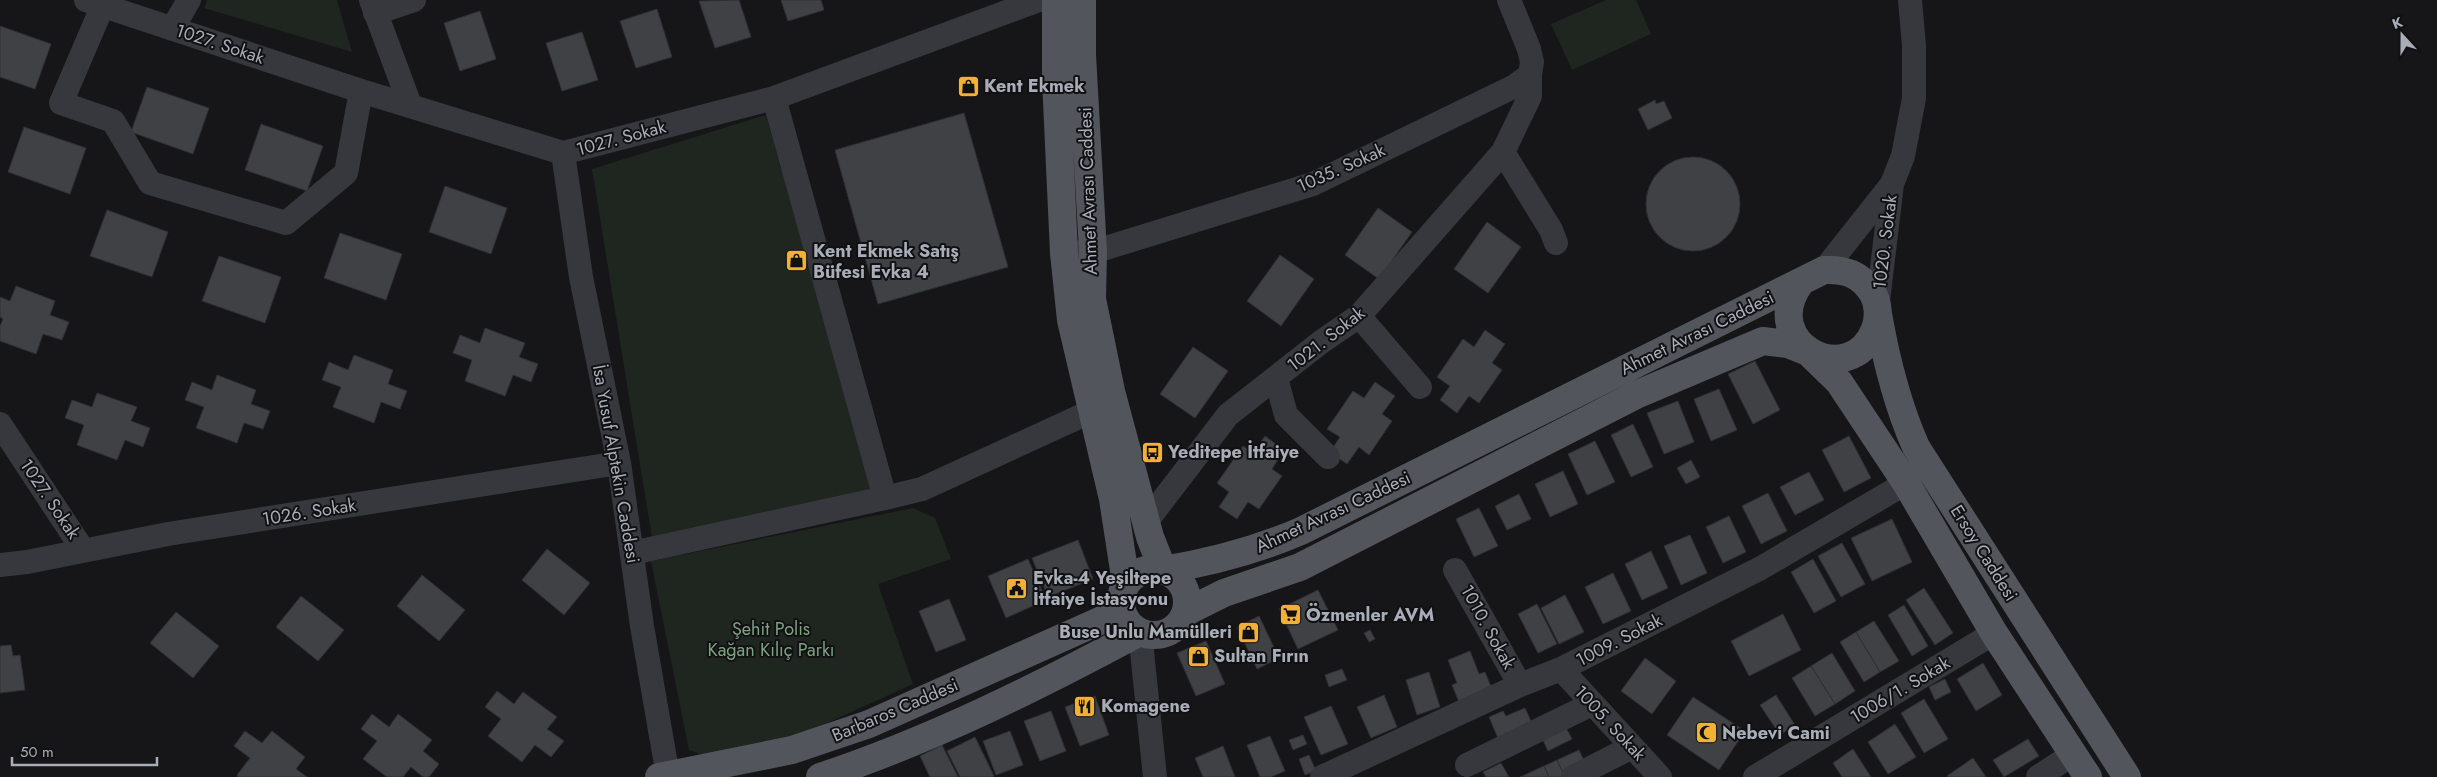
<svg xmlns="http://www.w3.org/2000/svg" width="2437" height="777" font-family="Jost,sans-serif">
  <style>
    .green { fill: #1e261f }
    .building { fill: #404145; stroke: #303034 }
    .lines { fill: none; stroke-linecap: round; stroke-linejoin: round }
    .minor { stroke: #37383d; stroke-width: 24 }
    .major { stroke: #53555c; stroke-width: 28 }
    .labels { text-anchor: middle; stroke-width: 4; stroke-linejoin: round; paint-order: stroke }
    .street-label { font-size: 18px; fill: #a8adb8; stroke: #111113 }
    .poi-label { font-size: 18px; font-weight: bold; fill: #a8adb8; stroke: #111113; text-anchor: start }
    .park-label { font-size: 18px; fill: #7fa381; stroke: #111113 }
  </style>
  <rect width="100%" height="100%" fill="#161618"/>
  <path class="green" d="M207 0H337L352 52 204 8Z
    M1606 0H1636L1651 34 1572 70 1551 24Z
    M766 115 873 490 652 538 592 169Z
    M913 508 935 518 951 559 878 584 913 684 794 738 707 756 689 750 651 561Z"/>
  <path class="building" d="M739 0 751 37 715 48 699 1Z
    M781 0H821L824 10 788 21Z
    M657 9 672 57 636 68 620 21Z
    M480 11 496 59 460 71 444 23Z
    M0 26 51 44 35 89 0 77Z
    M582 32 598 80 562 91 546 43Z
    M147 87 209 108 193 154 131 132Z
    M1655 100 1656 104 1664 101 1672 118 1648 130 1638 109Z
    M964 113 1008 267 878 304 835 150Z
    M261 124 323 146 307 191 245 170Z
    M24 127 86 148 70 194 8 172Z
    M1646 204a47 47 0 1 1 94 0a47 47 0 1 1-94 0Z
    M445 186 507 208 491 254 429 232Z
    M1378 208 1412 232 1379 279 1345 255Z
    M107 210 168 232 152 277 90 256Z
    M1487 222 1521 247 1488 293 1454 269Z
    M340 233 402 254 386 300 324 278Z
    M1280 255 1314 279 1281 326 1247 301Z
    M219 256 281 277 265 323 202 301Z
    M16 286 55 301 50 315 69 322 62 340 43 334 36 354 0 341V326L3 319 0 317V297L10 301Z
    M485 328 525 343 519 357 538 364 531 382 513 375 505 396 465 381 472 360 453 353 460 335 480 343Z
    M1485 330 1505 344 1492 363 1502 370 1479 403 1469 396 1457 413 1440 400 1450 386 1437 377 1463 339 1474 347Z
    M1193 347 1228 371 1195 418 1160 394Z
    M354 355 393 370 388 384 407 391 400 409 381 402 374 423 333 407 341 387 322 380 329 362 348 370Z
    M1755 361 1780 410 1753 424 1728 374Z
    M217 375 256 390 251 404 270 411 263 429 244 423 237 443 196 428 204 407 185 400 192 382 212 390Z
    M1375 382 1395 396 1382 414 1392 421 1369 455 1359 447 1347 464 1330 452 1340 437 1327 429 1353 391 1364 398Z
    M1719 389 1737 430 1711 441 1694 399Z
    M97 393 137 407 131 421 150 428 143 447 125 440 117 460 77 445 84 425 65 418 72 400 92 407Z
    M1678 401 1694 442 1664 454 1647 413Z
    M1633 424 1653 467 1631 477 1611 435Z
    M1265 436 1284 450 1272 469 1282 476 1259 509 1248 502 1237 519 1219 507 1229 492 1217 483 1243 446 1253 453Z
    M1849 436 1871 478 1844 492 1822 450Z
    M1595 441 1615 482 1587 495 1568 454Z
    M1691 460 1700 477 1686 484 1677 468Z
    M1563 471 1578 504 1550 517 1535 484Z
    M1809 472 1824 500 1795 515 1780 487Z
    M1768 493 1787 531 1761 544 1742 506Z
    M1519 494 1531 519 1507 530 1495 506Z
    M1479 508 1498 546 1474 557 1456 519Z
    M1729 516 1746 552 1723 563 1706 527Z
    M1892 519 1912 562 1872 581 1851 538Z
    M1690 535 1707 573 1681 585 1664 546Z
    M1078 540 1093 579 1048 597 1032 558Z
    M1842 543 1865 584 1841 597 1818 556Z
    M547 549 590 583 564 615 522 580Z
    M1651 551 1668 588 1642 600 1625 564Z
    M1028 559 1046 600 1006 618 988 576Z
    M1813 559 1836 601 1814 613 1791 572Z
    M1613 573 1631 611 1603 624 1585 587Z
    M422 575 465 610 439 641 397 606Z
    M1924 588 1953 633 1935 645 1906 600Z
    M1318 590 1338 630 1298 649 1279 609Z
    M1565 595 1584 632 1559 644 1541 608Z
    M301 596 344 630 318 661 276 627Z
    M949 599 966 640 936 652 919 611Z
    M1537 604 1557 644 1538 653 1518 614Z
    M1904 605 1928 646 1912 656 1888 615Z
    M176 612 219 646 193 678 150 643Z
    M1783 614 1801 650 1749 676 1731 641Z
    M1259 616 1279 658 1257 669 1237 627Z
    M1874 621 1899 661 1880 672 1856 632Z
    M1370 630 1375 639 1369 642 1364 633Z
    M1856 632 1880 672 1864 682 1840 642Z
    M1206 641 1225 684 1196 696 1177 653Z
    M11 645 13 656 20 655 25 690 0 693V646Z
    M1470 651 1479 674 1485 672 1492 689 1459 702 1452 685 1457 683 1448 660Z
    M1832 653 1855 691 1835 704 1811 666Z
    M1645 658 1676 681 1652 714 1621 691Z
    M1983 663 2002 695 1976 711 1957 679Z
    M1811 666 1835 704 1815 716 1792 678Z
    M1342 669 1347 680 1329 687 1325 675Z
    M1429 672 1440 707 1417 715 1406 680Z
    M1945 679 1951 692 1935 700 1929 687Z
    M497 691 514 704 523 692 557 717 547 729 564 741 551 757 535 745 522 762 488 736 501 719 485 707Z
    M1384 695 1397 727 1371 738 1357 707Z
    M1776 695 1795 725 1780 735 1760 705Z
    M1095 696 1109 735 1080 746 1065 707Z
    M1693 697 1745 731 1719 770 1667 735Z
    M1924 699 1948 739 1924 753 1901 713Z
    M1331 706 1348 744 1321 755 1304 717Z
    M1525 708 1535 730 1501 745 1489 717 1503 711 1506 716Z
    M1051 711 1066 751 1040 761 1024 721Z
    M372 714 389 727 398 714 432 740 423 751 439 764 429 777H423L411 767 403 777H387L363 759 377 741 361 729Z
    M1564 724 1572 739 1548 751 1541 736Z
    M1895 724 1916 757 1888 774 1868 742Z
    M245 731 262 743 272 731 305 757 296 769 307 777H238L237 775 250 758 234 746Z
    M1010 731 1023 765 996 775 983 741Z
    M1303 735 1307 744 1293 750 1289 740Z
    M1270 736 1285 771 1271 777H1260L1247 745Z
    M975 737 994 776 993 777H960L947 751Z
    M2028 739 2039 756 2004 777 1993 760Z
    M942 745 958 777H930L920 756Z
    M1223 746 1235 777H1203L1195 758Z
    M1853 749 1871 777H1842L1833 763Z
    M1579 750 1585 763 1563 773 1557 760Z
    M1309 755 1316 771 1305 775 1299 759Z
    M1973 758 1986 777H1948L1947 776Z
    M1557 760 1565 777H1549L1544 766Z
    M1501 763 1509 777H1486L1483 772Z
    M1544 766 1549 777H1520Z"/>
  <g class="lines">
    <path class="minor" d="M86 0 361 91 563 153 774 98 1039 0
      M371 0 410 105
      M103 5 61 103 113 121 150 183 286 223 346 173 361 91
      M375 13 414 0
      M172 29 189 0
      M774 98 885 498 922 489 1092 411
      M1503 152 1551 230 1556 243
      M563 153 581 277 619 463 642 626 668 776
      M1064 253 1093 252 1313 184 1515 86 1530 75 1532 62 1529 49 1509 0
      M1824 270 1892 184
      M1878 301 1892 184 1903 156 1914 98V46L1910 0
      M1359 316 1420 387
      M1276 378 1286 415 1328 457
      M0 424 83 550
      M1146 522 1228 415 1321 342 1359 316 1503 152 1530 96V75
      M632 553 885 498
      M0 565 27 562 168 534 619 463
      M1455 570 1520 685
      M1140 632 1155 777
      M1561 669 1660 777
      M1467 765 1592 704
      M1322 777 1520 685 1561 669 1761 568 1906 483
      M1573 777 1632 747
      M1755 777 1994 633
      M2038 777 2073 754"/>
    <path class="major" d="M1056 0V79L1064 253 1071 320 1113 499 1126 583
      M1082 0V55L1093 252 1092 299 1111 391 1150 537 1163 570
      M1878 314C1886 360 1897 404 1916 447L2127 777
      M1121 602a33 33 0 1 1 66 0a33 33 0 1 1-66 0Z
      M1163 570C1213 562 1255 551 1301 531L1824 270C1845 269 1860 274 1872 292 1879 303 1879 318 1875 329 1851 392 1755 344 1801 282
      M1186 612 1224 593 1300 567 1638 394 1763 341 1788 344 1808 352 1839 382 1906 483 1994 633 2088 777
      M659 777 792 750 869 724 1122 611
      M820 777C931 740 1036 688 1140 632"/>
  </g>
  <defs>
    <symbol id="shop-square" viewBox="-11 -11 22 22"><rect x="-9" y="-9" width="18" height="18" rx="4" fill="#f2b134" stroke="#111113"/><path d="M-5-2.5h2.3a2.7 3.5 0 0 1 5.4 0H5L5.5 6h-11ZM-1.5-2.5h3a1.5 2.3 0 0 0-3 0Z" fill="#111"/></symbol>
    <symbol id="bus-square" viewBox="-11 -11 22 22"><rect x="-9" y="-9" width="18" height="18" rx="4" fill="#f2b134" stroke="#111113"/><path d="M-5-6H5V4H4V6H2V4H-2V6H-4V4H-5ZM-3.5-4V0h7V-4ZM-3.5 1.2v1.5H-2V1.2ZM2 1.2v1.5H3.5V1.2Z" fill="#111"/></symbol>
    <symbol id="civic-square" viewBox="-11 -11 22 22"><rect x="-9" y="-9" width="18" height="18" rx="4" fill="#f2b134" stroke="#111113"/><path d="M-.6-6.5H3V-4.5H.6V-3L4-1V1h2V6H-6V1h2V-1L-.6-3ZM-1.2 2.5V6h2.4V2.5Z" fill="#111"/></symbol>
    <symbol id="supermarket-square" viewBox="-11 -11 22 22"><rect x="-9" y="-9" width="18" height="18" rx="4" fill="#f2b134" stroke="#111113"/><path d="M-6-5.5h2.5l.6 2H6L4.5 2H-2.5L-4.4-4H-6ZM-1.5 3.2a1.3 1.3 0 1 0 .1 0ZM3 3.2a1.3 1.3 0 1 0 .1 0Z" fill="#111"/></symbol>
    <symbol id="restaurant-square" viewBox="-11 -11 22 22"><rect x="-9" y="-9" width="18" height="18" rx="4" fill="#f2b134" stroke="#111113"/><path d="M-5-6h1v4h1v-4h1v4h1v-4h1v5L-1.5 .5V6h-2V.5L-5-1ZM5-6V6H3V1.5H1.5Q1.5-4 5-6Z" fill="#111"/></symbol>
    <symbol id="mosque-square" viewBox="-11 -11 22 22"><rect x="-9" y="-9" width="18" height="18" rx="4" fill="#f2b134" stroke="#111113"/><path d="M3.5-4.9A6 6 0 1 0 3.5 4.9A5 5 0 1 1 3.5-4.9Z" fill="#111"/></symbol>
  </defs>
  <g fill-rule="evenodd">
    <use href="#shop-square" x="956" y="74" width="25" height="25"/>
    <use href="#shop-square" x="784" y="248" width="25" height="25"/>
    <use href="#bus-square" x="1140" y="440" width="25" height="25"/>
    <use href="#civic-square" x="1004" y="576" width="25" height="25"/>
    <use href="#supermarket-square" x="1278" y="602" width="25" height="25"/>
    <use href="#shop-square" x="1236" y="620" width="25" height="25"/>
    <use href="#shop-square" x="1186" y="644" width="25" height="25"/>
    <use href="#restaurant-square" x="1072" y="694" width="25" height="25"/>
    <use href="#mosque-square" x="1694" y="720" width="25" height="25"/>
  </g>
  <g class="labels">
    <g class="street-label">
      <text transform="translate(220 44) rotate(18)" y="6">1027. Sokak</text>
      <text transform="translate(621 138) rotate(-15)" y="6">1027. Sokak</text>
      <text transform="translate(1341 168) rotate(-24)" y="6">1035. Sokak</text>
      <text transform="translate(1088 191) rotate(-92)" y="6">Ahmet Avrası Caddesi</text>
      <text transform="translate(1885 242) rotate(-83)" y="6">1020. Sokak</text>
      <text transform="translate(1697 333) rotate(-26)" y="6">Ahmet Avrası Caddesi</text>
      <text transform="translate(1326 339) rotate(-38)" y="6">1021. Sokak</text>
      <text transform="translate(616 464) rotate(80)" y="6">İsa Yusuf Alptekin Caddesi</text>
      <text transform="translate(50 499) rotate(56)" y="6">1027. Sokak</text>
      <text transform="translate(309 512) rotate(-9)" y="6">1026. Sokak</text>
      <text transform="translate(1333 512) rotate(-25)" y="6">Ahmet Avrası Caddesi</text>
      <text transform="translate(1984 553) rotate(58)" y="6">Ersoy Caddesi</text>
      <text transform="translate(1488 627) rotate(61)" y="6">1010. Sokak</text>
      <text transform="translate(1619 640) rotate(-27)" y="6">1009. Sokak</text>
      <text transform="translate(1900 690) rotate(-31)" y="6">1006/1. Sokak</text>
      <text transform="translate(895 710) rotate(-23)" y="6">Barbaros Caddesi</text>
      <text transform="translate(1610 723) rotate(47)" y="6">1005. Sokak</text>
    </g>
    <g class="poi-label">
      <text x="984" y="92">Kent Ekmek</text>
      <text x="813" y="257">Kent Ekmek Satış<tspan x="813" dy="21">Büfesi Evka 4</tspan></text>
      <text x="1168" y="458">Yeditepe İtfaiye</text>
      <text x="1033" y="584">Evka-4 Yeşiltepe<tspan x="1033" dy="21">İtfaiye İstasyonu</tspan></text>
      <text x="1306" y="621">Özmenler AVM</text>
      <text x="1232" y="638" text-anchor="end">Buse Unlu Mamülleri</text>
      <text x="1214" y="662">Sultan Fırın</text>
      <text x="1101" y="712">Komagene</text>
      <text x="1722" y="739">Nebevi Cami</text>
    </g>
    <g class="park-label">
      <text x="771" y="635">Şehit Polis<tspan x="771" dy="21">Kağan Kılıç Parkı</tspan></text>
    </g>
  </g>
  <g transform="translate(2402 35) rotate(339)" stroke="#111113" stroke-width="4" paint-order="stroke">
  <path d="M0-4L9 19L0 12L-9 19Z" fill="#a8adb8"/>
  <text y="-8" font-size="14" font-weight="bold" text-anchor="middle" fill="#a8adb8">K</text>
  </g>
  <path d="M12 757v8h145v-8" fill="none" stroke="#a8adb8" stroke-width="2.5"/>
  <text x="20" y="757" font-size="15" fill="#a8adb8" stroke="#111113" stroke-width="4" paint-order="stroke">50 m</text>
</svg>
